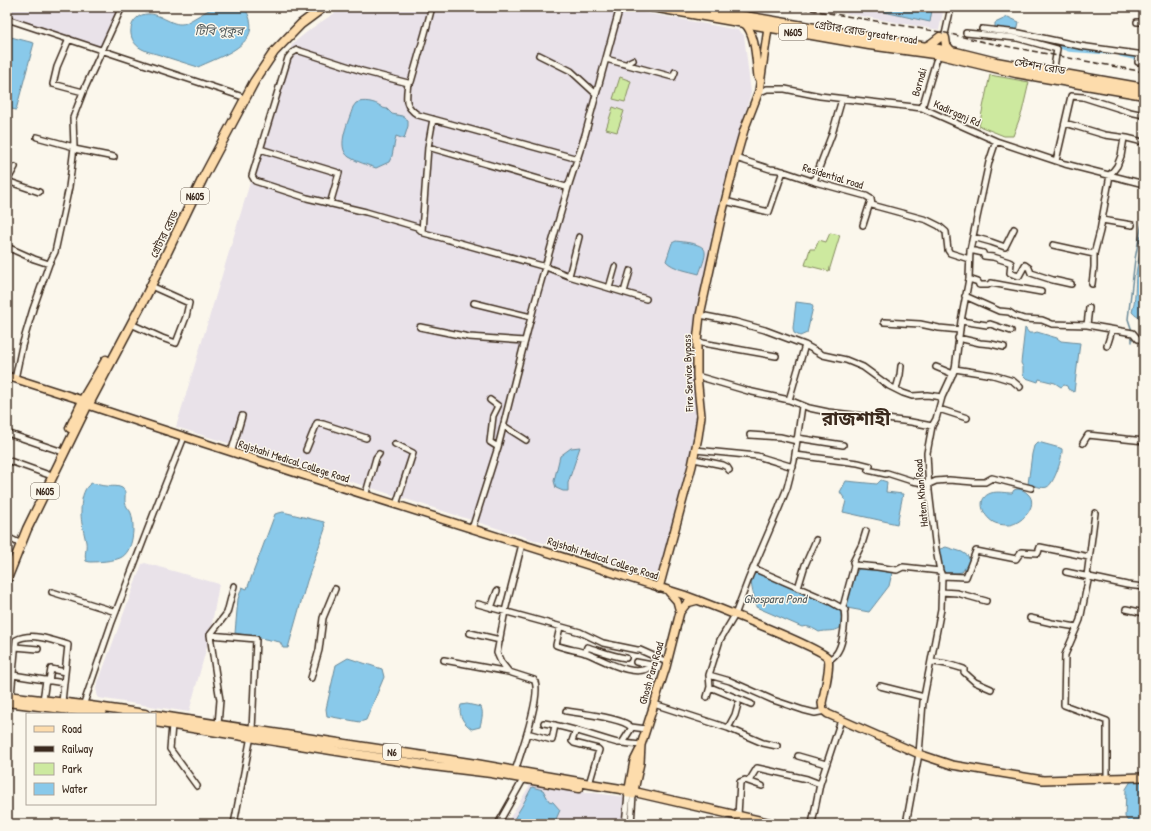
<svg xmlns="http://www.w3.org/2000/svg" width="1151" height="831" font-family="'Patrick Hand','Noto Sans Bengali',sans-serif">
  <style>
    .built { fill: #e9e2e9 }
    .green { fill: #cde99f; stroke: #848a5e }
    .water { fill: #89c9ea; stroke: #6a8998 }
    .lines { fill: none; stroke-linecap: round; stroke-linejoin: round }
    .stream { stroke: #6a8998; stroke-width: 1.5 }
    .canal { stroke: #89c9ea; stroke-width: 5.5 }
    .minor-casing { stroke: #3b2a1e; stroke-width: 8 }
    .major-casing { stroke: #3b2a1e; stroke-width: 10 }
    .highway-casing { stroke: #3b2a1e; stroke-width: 11 }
    .minor { stroke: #fbf7ec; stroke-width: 5 }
    .major { stroke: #fddcac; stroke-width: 7 }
    .highway { stroke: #fddcac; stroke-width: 8 }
    .rail { stroke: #3b2a1e; stroke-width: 1.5; stroke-dasharray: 6 3; stroke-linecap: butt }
    .labels { text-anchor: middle; stroke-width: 3; stroke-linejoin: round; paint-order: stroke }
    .shield { fill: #fbf7ec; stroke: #75685c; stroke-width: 1 }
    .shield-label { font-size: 10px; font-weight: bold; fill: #3b2a1e }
    .street-label { font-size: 11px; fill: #3b2a1e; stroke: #fbf7ec }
    .water-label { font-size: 12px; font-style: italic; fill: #525a5b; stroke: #fbf7ec }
    .town-label { font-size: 19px; font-weight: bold; fill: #3b2a1e; stroke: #fbf7ec }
  </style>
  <rect width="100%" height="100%" fill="#fbf7ec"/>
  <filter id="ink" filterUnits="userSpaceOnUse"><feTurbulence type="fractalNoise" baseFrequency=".025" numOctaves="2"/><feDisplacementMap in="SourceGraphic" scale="8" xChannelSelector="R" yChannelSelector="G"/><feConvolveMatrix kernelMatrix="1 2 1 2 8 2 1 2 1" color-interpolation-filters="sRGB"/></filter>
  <g filter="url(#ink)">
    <path class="built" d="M7 7H119L100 47 7 18Z
      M347 7H616L738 30 744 35 751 93 721 195 698 303 693 338 696 398V428L681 500 659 575 653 578 299 465 176 427 292 44 312 28 333 14Z
      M810 7H944L939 30Z
      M145 563 219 584 210 635 189 712 98 698 96 688 142 564Z
      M530 785 634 798 633 824H506Z"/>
    <path class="green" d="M990 75 1029 82 1022 112 1013 136H1004L979 126Z
      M620 77 631 81 625 102 613 99Z
      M613 107 624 111 617 132 606 129Z
      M830 233 840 235 829 271 805 265 810 249H815L819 240 826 242Z"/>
    <path class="water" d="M214 7H244C268 43 223 55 198 67 185 63 172 59 160 55 154 53 147 52 142 49 124 40 129 14 148 14 161 13 173 28 186 23Z
      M886 7H920L932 10 930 22 884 12Z
      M1008 17 1019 22 1017 31 995 29V23Z
      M7 36 34 43 16 110 7 108Z
      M359 102C367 100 378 103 383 108L387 109 392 114 402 116 408 120V126L404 139 396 136 392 156 389 162 376 168C368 165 357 162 349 157 335 147 349 121 353 107L356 103Z
      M1144 235V319C1139 318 1135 316 1132 312 1136 299 1135 286 1136 274 1137 264 1140 255 1142 245L1139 242 1141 236Z
      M676 241C682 242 705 243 705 252 706 257 701 268 699 274 689 271 673 269 666 261L672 243Z
      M796 302 811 304 813 307 807 333 800 336 794 333 793 328Z
      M1025 328 1029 333H1034L1037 332 1057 338 1061 341 1080 343 1074 392 1068 389 1067 386 1064 385 1061 387 1055 383 1039 379 1038 382 1026 378 1023 375V367L1021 363Z
      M1038 442 1060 448 1062 449C1063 457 1054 484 1047 487 1042 489 1033 485 1028 484L1032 454 1034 446Z
      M580 447 568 483V491H563L556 488 554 481 560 456 571 448Z
      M881 480 887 482 886 492 903 494 897 524 843 512 846 501 840 492 846 481 877 484Z
      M92 483C97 484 101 486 107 486 112 487 116 485 122 488 128 492 123 499 126 505 127 508 130 510 131 513 135 525 134 552 120 558 113 561 98 562 90 562L86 561C84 554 87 549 86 542 85 536 83 530 82 524 80 513 80 488 92 483Z
      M1017 489C1022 489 1025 491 1028 494 1040 505 1020 526 1007 525 1003 525 996 524 993 522 982 515 976 498 991 493 998 491 1005 493 1012 493L1014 490Z
      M283 512 324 522 325 529 307 581 288 648H283L280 642 235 633 238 599 242 587 247 589 275 514Z
      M946 547 962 552 968 556 970 561 962 572 956 573H946L941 569 938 553 940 549Z
      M860 566 892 573 889 586 869 612 847 608V598L852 581Z
      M755 572 836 608 842 612V617L840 628C834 632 826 630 819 632 814 629 808 625 802 627L756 607C756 597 746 580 755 572Z
      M348 658 382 669 384 677 366 720 360 722 327 716 326 709 336 665Z
      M467 704 481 707C484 714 481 721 480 727L472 729C463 723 458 715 461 705Z
      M1131 781H1144V824H1130L1125 817 1126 789Z
      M532 787 543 790 549 801 553 802 560 810 554 824H517L514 819 522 806Z"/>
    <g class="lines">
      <path class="stream" d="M1132 331 1128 319 1135 259 1144 213
        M1132 336V342"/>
      <path class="canal" d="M988 33 1027 37
        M1043 40 1069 49 1111 52
        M1121 54 1144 59"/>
      <defs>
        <path id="minor" d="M432 7 425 33 411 82 408 83 362 71 297 50 292 53 288 58 252 176 255 181 307 198 366 212 417 227 424 233 546 267 569 276 646 299
          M7 19 240 96
          M1137 22H1144
          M982 29 1019 33 1080 46 1144 55
          M966 33 1017 38 1057 49 1053 73
          M69 39 57 67 53 84 83 92
          M944 39 951 7
          M539 55 571 71 596 94
          M606 59 673 77 675 72
          M1138 62 1139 55
          M628 65 629 62 633 60
          M408 83C406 99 404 106 418 115L578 159
          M758 93 767 89H785L820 96 922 108 996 141 1065 164 1144 184
          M922 108 936 61 941 53
          M1065 123 1105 135 1127 138 1139 141
          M37 137 74 147
          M428 147 566 187 569 184
          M74 149 114 157
          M260 149 339 173 330 204
          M736 158 770 169 779 170 815 182 866 196 871 199 872 205 927 220 939 226 946 232 948 250 950 253 969 259
          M1056 161 1071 96 1083 97 1130 112 1144 115
          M7 181 39 192
          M7 181 15 167
          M814 181 832 134 842 99
          M725 201 769 212 783 171
          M1102 220 1132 225
          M863 225 871 200
          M422 231 428 147 433 119
          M973 237 991 242 1005 247 1014 229
          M1053 245 1094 254
          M7 247 34 259 49 264
          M970 250 983 253 984 256 993 257 1009 262 1011 263 1010 273 1015 275 1019 276 1025 265 1029 268 1031 273 1053 280 1071 284
          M569 276 579 237
          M969 279 978 282 979 285H988L991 283 1041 292
          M1092 284 1094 267V254L1100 231 1110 175 1117 166 1121 156 1124 138
          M151 286 189 303 186 317 176 343
          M609 288 615 267
          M624 292 630 271
          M965 296 999 311 1009 312 1015 316 1024 319 1042 320 1052 324 1087 325 1133 333 1138 339 1144 340
          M474 303 531 317
          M700 315 736 322 765 330 805 345 823 355 846 360 863 367 889 386 903 393 912 396 927 395 942 397
          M961 321 987 325 990 324 1011 331
          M884 322 920 324 939 328 960 330
          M131 324 162 338 176 343 159 337
          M1087 325 1089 308
          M420 327 469 337 525 341
          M958 338 980 343 991 344 1004 347
          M697 342 776 356
          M1107 346 1112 330
          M936 367 953 374
          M955 369 993 375 1013 381 1020 387
          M697 376 748 391 789 400 809 408 828 412 911 422 932 426
          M15 379 22 346 33 309 49 264 55 252 69 187 71 172 74 147 73 118 83 92 122 7
          M896 389 900 375 901 366
          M490 400 498 406 493 416 490 442 498 447
          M789 400 805 345
          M939 409 967 418
          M504 426 526 440
          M7 433 60 451
          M750 435 780 437 797 441
          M797 438 843 445
          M1083 443 1088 435 1144 441
          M395 444 413 453 397 502
          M232 450 242 416
          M306 450 317 423 323 424 366 438
          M695 450 757 456 793 467
          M795 455 858 463 870 466 868 470 886 474 887 473 912 481 929 484 936 481 949 480 974 482H985L992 478 1031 488
          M694 459 723 465 727 467 729 470
          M7 460 49 475
          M366 493 376 458 379 454
          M473 526 498 447 515 379 535 302 569 184 585 135 620 7
          M7 537 17 542
          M854 565 877 567 897 570 903 567 940 571
          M753 568 831 602 845 610
          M1066 572 1127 585 1144 587
          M942 576 966 577 976 551 1016 559 1021 552 1038 553 1040 547 1089 557
          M1087 576 1095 513
          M1089 576 1080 620 1065 655 1064 705 1107 721V778
          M798 588 805 565 816 540
          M52 592 116 612
          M941 592 957 593 986 601
          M478 604 580 632 603 643 637 650H640L667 662
          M491 608 497 591
          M1126 609 1144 613
          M1030 618 1052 623 1077 627
          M560 627 556 645C566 649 576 650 586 653 602 659 637 681 652 665L636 662
          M470 633 500 640
          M210 635 256 639 252 731 234 824
          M15 647 38 649
          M585 653 587 647C600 651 612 656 626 658
          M444 660 509 672 534 680C543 692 520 755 515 771
          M829 660C832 658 836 655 838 651 843 643 847 616 843 607L853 570 854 565 853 562 862 544 866 531
          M931 662C942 662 952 665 964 669V672L975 682 991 689
          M509 672 501 662 497 653 505 611 522 544
          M13 675 64 683
          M709 675 730 681 773 700 803 710 815 713 825 711
          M311 678 319 650 323 618 335 589
          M49 681 51 669 65 672
          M880 686 924 697
          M710 687 751 704
          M11 696 16 640C32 632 52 640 68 645L62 702
          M707 697 710 687 709 675 720 640 735 615 749 578 779 508 787 488 794 461 802 406
          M43 700 46 680
          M654 704 728 728 763 743 777 746
          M83 706 112 622 159 500 184 437
          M544 723C569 727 593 736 618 743H622L631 729V727C623 718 580 713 566 711
          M172 725 170 749 197 786
          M218 725 220 700 217 682 210 635 227 613 234 586
          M631 727 646 729
          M728 728 735 715 738 704
          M576 730 572 741 574 743 598 749 599 750 589 784
          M527 733 552 740 555 725
          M622 743 641 745
          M798 756 826 764
          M749 781 757 768 807 779 820 784
          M738 815 740 782 745 780 762 786
          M498 824 524 778
          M625 824 628 794
          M631 824 633 795
          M812 824 820 784 841 720
          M906 824 919 754 923 702 941 609 942 576 940 571 936 550 929 491 927 453 932 426 936 419 942 397 955 369 961 321 969 279 970 250 989 162 996 141"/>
        <path id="major" d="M744 23C756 33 756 61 758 77
          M7 376 82 400
          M88 405C286 471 485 533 684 595 703 602 822 648 828 658 831 665 824 693 822 703L823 710 828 714 919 754 952 765 1043 780 1144 777
          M659 588 692 466 698 437 701 416 697 376V342L700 315 722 214 736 158 744 130 759 91 768 28
          M680 612 687 603 698 600
          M628 794 634 761 639 751
          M633 795 640 763 641 745 666 667 680 612 677 601 669 592"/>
        <path id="highway" d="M652 7 869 45 941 55 1016 73 1144 95
          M692 7 956 52 996 62 1144 88
          M945 38 946 45 951 51
          M925 47 931 44 940 37
          M83 399 106 360
          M89 402 88 400 85 399 83 400 82 403 85 406 89 404 146 296 203 178 254 82 274 52 301 24 324 7
          M70 428 82 403
          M7 579 27 529 87 406
          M7 696 83 705 145 714
          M7 702 102 714
          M155 715 476 764 590 784 633 791 639 793 774 824
          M155 722 425 765 491 773 579 788"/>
      </defs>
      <use href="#minor" class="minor-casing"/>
      <use href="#major" class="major-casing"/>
      <use href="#highway" class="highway-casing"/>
      <use href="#minor" class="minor"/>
      <use href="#major" class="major"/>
      <use href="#highway" class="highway"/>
      <path class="rail" d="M793 7 946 33 984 42 1144 72"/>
    </g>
  </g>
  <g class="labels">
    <g class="shield">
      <rect x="779" y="24" width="28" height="16" rx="3"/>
      <rect x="181" y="188" width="28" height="16" rx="3"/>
      <rect x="31" y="483" width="28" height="16" rx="3"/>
      <rect x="383" y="744" width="18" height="16" rx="3"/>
    </g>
    <g class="shield-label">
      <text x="793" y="36">N605</text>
      <text x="195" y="200">N605</text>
      <text x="45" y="495">N605</text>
      <text x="392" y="756">N6</text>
    </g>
    <g class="street-label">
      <text transform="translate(866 32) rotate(9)" y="4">গ্রেটার রোড greater road</text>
      <text transform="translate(1040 66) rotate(10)" y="4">স্টেশন রোড</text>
      <text transform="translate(919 82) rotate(-74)" y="4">Bornali</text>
      <text transform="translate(957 113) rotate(24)" y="4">Kadirganj Rd</text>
      <text transform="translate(833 176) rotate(17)" y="4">Residential road</text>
      <text transform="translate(164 234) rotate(-64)" y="4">গ্রেটার রোড</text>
      <text transform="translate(688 373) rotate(-92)" y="4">Fire Service Bypass</text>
      <text transform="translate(294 461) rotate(18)" y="4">Rajshahi Medical College Road</text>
      <text transform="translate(921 493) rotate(-95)" y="4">Hatem Khan Road</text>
      <text transform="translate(603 558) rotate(18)" y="4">Rajshahi Medical College Road</text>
      <text transform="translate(651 673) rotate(-74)" y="4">Ghosh Para Road</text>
    </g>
    <g class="water-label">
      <text x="219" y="35">টিবি পুকুর</text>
      <text x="775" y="603">Ghospara Pond</text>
    </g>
    <g class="town-label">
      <text x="856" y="425">রাজশাহী</text>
    </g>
  </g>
  <rect width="1151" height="831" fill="none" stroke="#fbf7ec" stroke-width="24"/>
  <rect x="12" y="12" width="1127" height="807" fill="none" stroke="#3b2a1e" stroke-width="1.5" filter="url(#ink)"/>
  <rect x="26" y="713" width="130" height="92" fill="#fbf7ec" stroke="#aea59a"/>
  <rect x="34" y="726" width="20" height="6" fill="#fddcac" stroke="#aea59a"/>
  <text x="62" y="733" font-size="12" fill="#3b2a1e">Road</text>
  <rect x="34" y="746" width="20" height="6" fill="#3b2a1e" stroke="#aea59a"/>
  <text x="62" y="753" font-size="12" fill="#3b2a1e">Railway</text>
  <rect x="34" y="763" width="20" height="12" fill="#cde99f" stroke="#aea59a"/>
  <text x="62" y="773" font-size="12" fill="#3b2a1e">Park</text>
  <rect x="34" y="783" width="20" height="12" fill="#89c9ea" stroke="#aea59a"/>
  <text x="62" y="793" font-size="12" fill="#3b2a1e">Water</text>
</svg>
